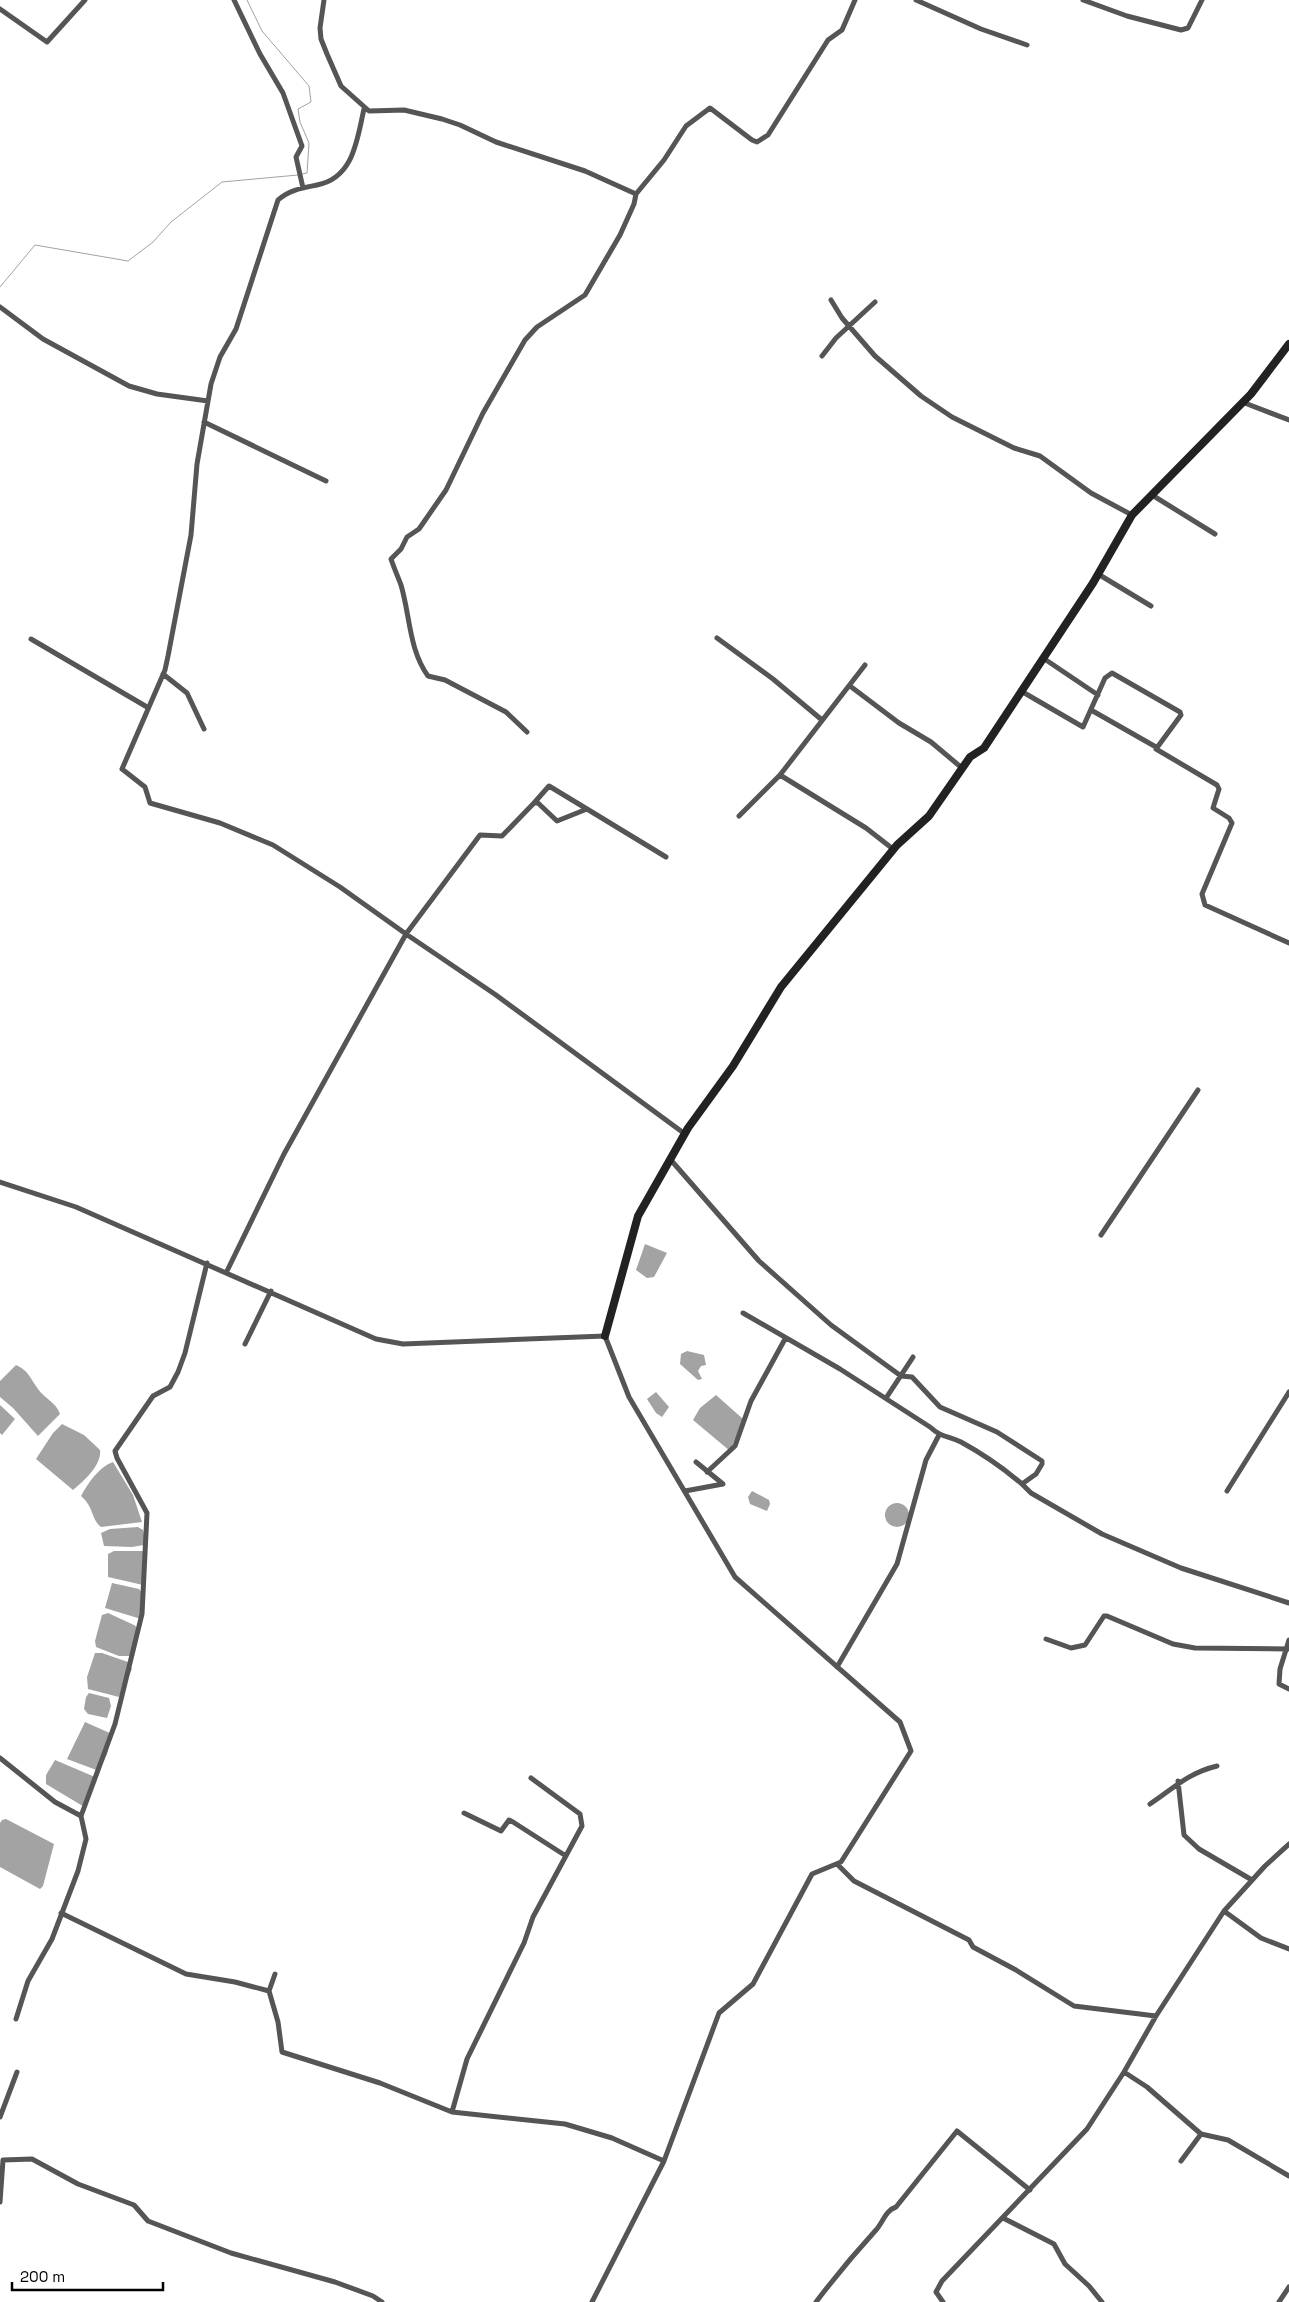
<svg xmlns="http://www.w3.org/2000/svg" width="1289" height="2302" font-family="'Space Grotesk',sans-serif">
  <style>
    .water { fill: #a3a3a3 }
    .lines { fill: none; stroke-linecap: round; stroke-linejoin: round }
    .stream { stroke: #a3a3a3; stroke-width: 1 }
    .street { stroke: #555; stroke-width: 5 }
    .secondary { stroke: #222; stroke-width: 8 }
  </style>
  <rect width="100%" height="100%" fill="#fff"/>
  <path class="water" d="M645 1244 667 1253 654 1277 647 1278 636 1270Z
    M687 1351 704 1355 706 1365 701 1366 698 1371 702 1379 698 1380 680 1364 681 1354Z
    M16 1365C29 1371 30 1378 38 1389 44 1398 56 1402 60 1414L38 1436 13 1408 0 1397V1381Z
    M656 1392 669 1407 662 1417 656 1413 647 1399Z
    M716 1395 743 1419 730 1451 693 1420 700 1408Z
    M0 1405 15 1419 2 1435 0 1433Z
    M62 1424 84 1435 100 1450C102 1465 84 1481 73 1490L36 1459 53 1433Z
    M113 1462 133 1495 142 1522 101 1527C91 1519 94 1507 81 1496 88 1483 99 1467 113 1462Z
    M752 1491 769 1500 770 1504 767 1511 750 1504 748 1497Z
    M885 1515a12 12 0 1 1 24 0a12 12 0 1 1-24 0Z
    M138 1527 143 1530 145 1539 144 1545 132 1547 104 1546 101 1533 110 1529Z
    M114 1551H147L143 1585 108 1577V1554Z
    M112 1583 139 1589 144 1595 141 1619 105 1608Z
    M108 1613 134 1625 140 1630 131 1656H119L96 1647 95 1641 102 1615Z
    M95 1653H102L128 1662 132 1669 119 1697 88 1689 87 1677Z
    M89 1693 109 1698 111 1706 107 1718 88 1714 84 1709 86 1697Z
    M85 1722 112 1734 107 1754 99 1771 67 1759Z
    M55 1760 95 1777 86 1808 46 1784V1775Z
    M6 1819 54 1844 43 1886 40 1889 0 1867V1823L2 1820Z"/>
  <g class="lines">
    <path class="stream" d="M247 0 262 31 309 86 311 102 298 109 300 122 309 143 307 173 302 174
      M0 287 35 245 128 261 153 242 171 222 222 182 298 175"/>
    <path class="street" d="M234 0 260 54 283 93 302 146 296 157 303 188
      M324 0 320 28 321 39 327 54 341 86 369 111 404 110 442 119 460 125 496 142 585 171 636 194 664 160 686 126 710 108 752 140 757 142 768 135 828 40 842 30 855 0
      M916 0 981 29 1027 45
      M1083 0 1127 16 1181 30 1188 28 1202 0
      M0 9 47 42 85 0
      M364 109C357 139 354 178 317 185 302 188 289 190 278 200L236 329 220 357 211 384 197 464 191 535 168 656 165 670 122 769 145 787 150 803 220 823 273 845 340 887 406 934 480 835 502 836 534 803H538L557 821 587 809 666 857
      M831 300 842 318 875 356 921 396 952 417 1014 448 1040 456 1091 493 1132 515
      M0 307 43 339 129 386 157 394 208 401
      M822 356 836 338 875 302
      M1242 402 1289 420
      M204 422 326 481
      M1152 495 1215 534
      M1098 574 1151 606
      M717 638 773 679 822 720
      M31 639 147 707
      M1043 658 1098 695
      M163 674 187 693 204 729
      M850 686 899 723 931 742 962 768
      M1021 691 1083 727 1105 678 1112 673 1180 712 1181 715 1156 749 1217 785 1219 789 1213 808 1229 818 1232 823 1202 894 1205 905 1289 943
      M1091 710 1156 747
      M527 732 506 712 445 680 428 676C409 650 410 615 401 585 398 577 394 568 391 559L401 549 407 537 419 529 446 490 483 413 525 340 537 327 585 295 620 235 634 204 636 194
      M780 775 866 828 893 849
      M534 803 549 786 587 809
      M739 816 780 775 865 665
      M670 1159 759 1261 831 1325 901 1376 912 1377 940 1407 997 1432 1042 1461V1464L1036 1474 1022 1484 1031 1493 1102 1534 1181 1568 1289 1603
      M0 1182 76 1207 376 1339 403 1344 605 1336 629 1397 735 1577 900 1722 911 1751 841 1862 812 1874 753 1984 719 2013 664 2161 592 2302
      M1101 1235 1198 1090
      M227 1271 284 1154 406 934 496 995 685 1134
      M743 1313 840 1369 930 1427C942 1438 947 1435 961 1442 983 1454 1002 1467 1022 1484
      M245 1344 271 1291
      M886 1398 913 1357
      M707 1472 735 1446 751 1401 785 1339
      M685 1491 723 1484 696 1462
      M1227 1491 1289 1392
      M1046 1639 1071 1648 1085 1645 1104 1616H1107L1173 1644 1195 1648 1289 1649
      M1289 1640 1280 1669 1279 1684 1289 1689
      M837 1667 897 1564 926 1460 939 1435
      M0 1758 55 1802 81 1816
      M1178 1781 1184 1835 1199 1849 1252 1880
      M1150 1804C1174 1788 1188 1773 1217 1766
      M464 1813 501 1831 509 1820 513 1822 566 1856
      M837 1864 854 1881 969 1940 973 1947 1016 1970 1074 2006 1156 2016
      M1224 1911 1261 1938 1289 1949
      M61 1913 186 1974 235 1982 269 1991 278 2022 282 2052 380 2083 452 2112 565 2124 612 2138 664 2161
      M269 1991 275 1974
      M16 2019 28 1981 52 1939 78 1871 86 1839 81 1816 115 1724 142 1614 147 1513 117 1458 115 1451 153 1396 170 1387 178 1372 185 1353 207 1263
      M1124 2072 1147 2087 1201 2134 1228 2140 1289 2176
      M452 2112 467 2059 524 1943 533 1917 582 1826 580 1814 531 1778
      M0 2117 17 2072
      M1181 2161 1201 2134
      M0 2202 3 2160 32 2159 78 2184 134 2205 148 2221 231 2253 335 2282 373 2296 382 2302
      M1003 2218 1054 2244 1065 2264 1089 2286 1102 2302
      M816 2302C835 2277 855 2253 876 2230 883 2222 886 2210 896 2207L957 2131 1030 2190
      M943 2302 936 2292 942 2281 1087 2129 1124 2072 1156 2016 1224 1911 1265 1866 1289 1844
      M1279 2302 1289 2287"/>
    <path class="secondary" d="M605 1336 638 1216 688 1128 733 1066 781 987 897 845 929 816 970 757 984 748 1093 583 1132 515 1251 394 1289 344"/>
  </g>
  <path d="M12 2282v8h151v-8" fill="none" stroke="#000000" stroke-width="2.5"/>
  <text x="20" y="2282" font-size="15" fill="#000000" stroke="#ffffff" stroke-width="4" paint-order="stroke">200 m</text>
</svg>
